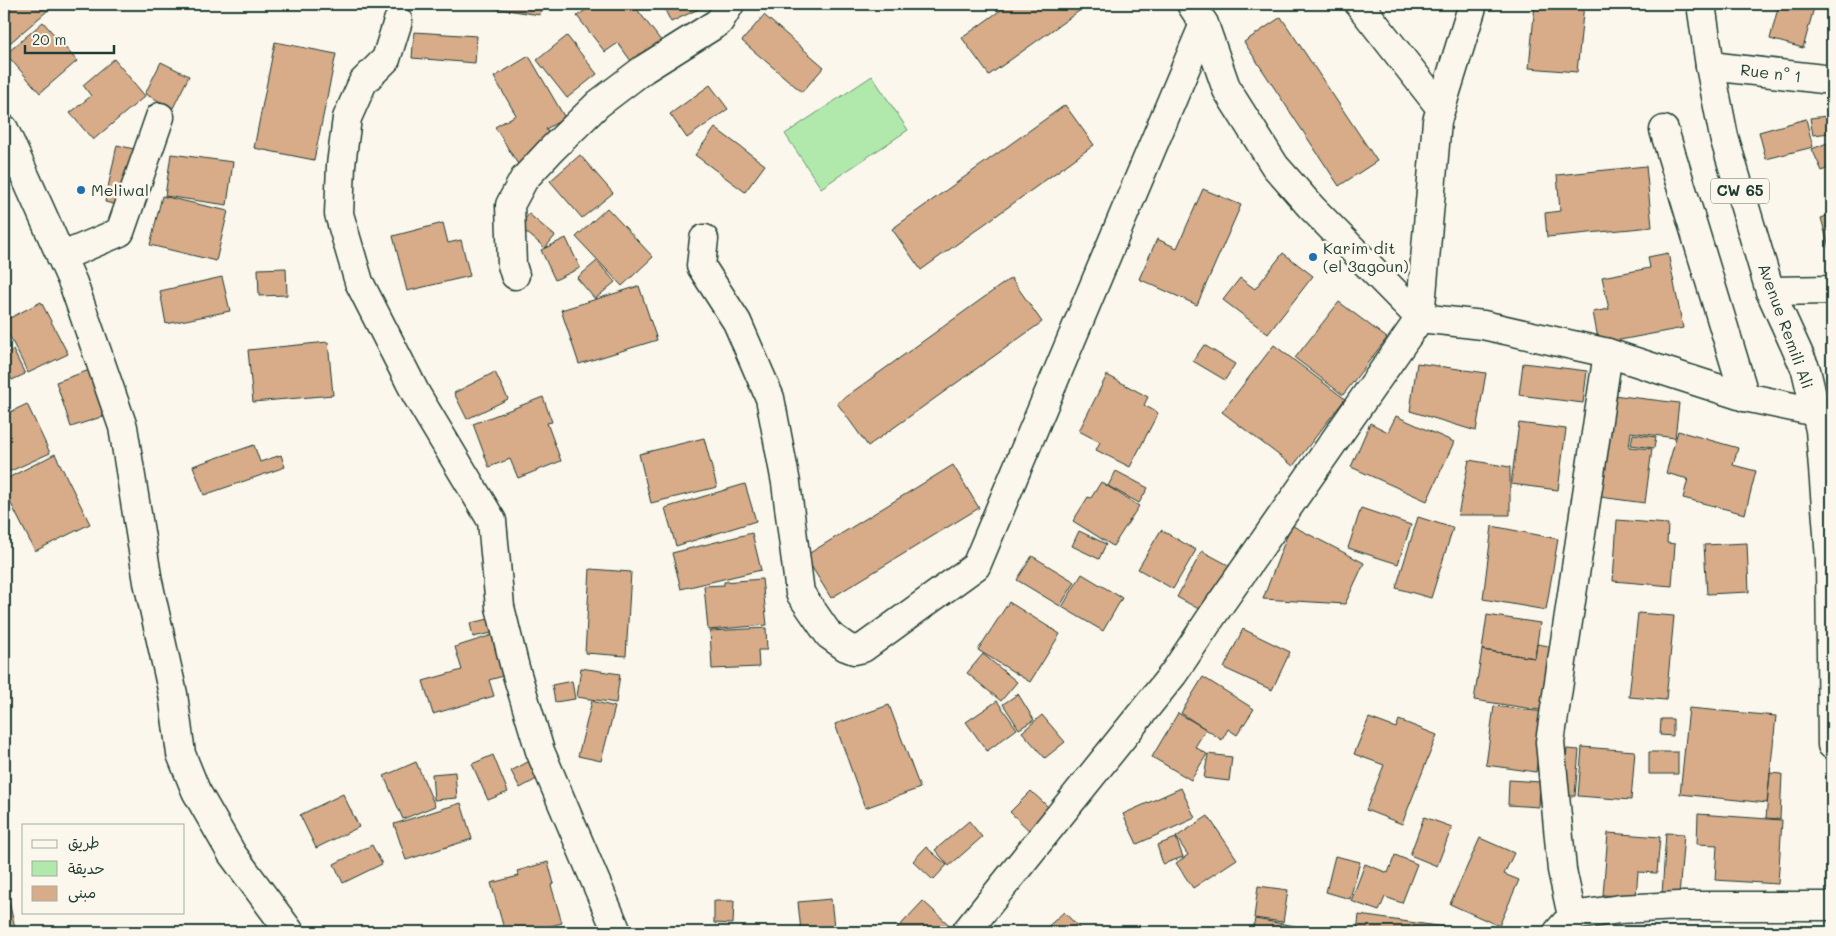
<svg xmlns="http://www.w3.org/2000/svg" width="1836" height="936" font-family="Mali,'Playpen Sans Arabic',sans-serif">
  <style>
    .green { fill: #b1e9ac; stroke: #689370 }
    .building { fill: #d8ab89; stroke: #1f3d34 }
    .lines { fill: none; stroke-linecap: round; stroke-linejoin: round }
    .street-casing { stroke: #1f3d34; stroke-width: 31 }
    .secondary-casing { stroke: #1f3d34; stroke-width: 31 }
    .primary-casing { stroke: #1f3d34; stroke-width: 31 }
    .street { stroke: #fbf7ec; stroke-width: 28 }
    .secondary { stroke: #fbf7ec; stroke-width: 28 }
    .primary { stroke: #fbf7ec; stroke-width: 28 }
    .poi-dot { fill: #1f6fb2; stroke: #fbf7ec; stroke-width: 2 }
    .labels { text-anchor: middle; stroke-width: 5; stroke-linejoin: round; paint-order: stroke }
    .shield { fill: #fbf7ec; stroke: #61756b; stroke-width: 1 }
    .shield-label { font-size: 15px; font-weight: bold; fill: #1f3d34 }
    .street-label { font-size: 16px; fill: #1f3d34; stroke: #fbf7ec }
    .poi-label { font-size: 16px; fill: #1f3d34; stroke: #fbf7ec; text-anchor: start }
  </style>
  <rect width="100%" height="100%" fill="#fbf7ec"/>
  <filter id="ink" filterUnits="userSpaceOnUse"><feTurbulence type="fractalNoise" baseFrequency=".02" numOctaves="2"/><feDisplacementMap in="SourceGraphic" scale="10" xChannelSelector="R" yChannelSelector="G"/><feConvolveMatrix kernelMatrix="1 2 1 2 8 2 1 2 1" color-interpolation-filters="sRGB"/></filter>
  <g filter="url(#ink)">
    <path class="green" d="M872 76 908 130 821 188 785 134Z"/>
    <path class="building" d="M4 4H51L53 6 4 48Z
      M495 4H542L540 15 494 8Z
      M588 4H633L665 46 636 68 618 43 605 52 577 16 590 7Z
      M662 4H709L671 22Z
      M1009 4H1089L989 75 962 38Z
      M1535 4H1584L1577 72 1529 68Z
      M1779 4H1815L1803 48 1770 39Z
      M764 15 824 67 802 92 742 41Z
      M1281 17 1377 161 1339 186 1244 42Z
      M43 22 77 61 40 93 6 54Z
      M414 32 477 36 475 63 412 58Z
      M567 36 597 74 567 98 537 60Z
      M275 42 336 54 314 160 254 148Z
      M529 56 565 118 546 129 555 144 519 166 495 127 516 115 494 77Z
      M114 59 145 96 93 140 70 113 91 96 83 85Z
      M161 62 189 76 173 108 145 94Z
      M710 85 728 109 687 138 670 114Z
      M1065 105 1094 145 921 270 892 229Z
      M1827 116 1830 133 1813 135 1810 118Z
      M1806 119 1813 147 1766 159 1759 132Z
      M715 128 765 165 745 192 695 155Z
      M1832 141V178L1828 168 1822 171 1812 149Z
      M117 145 138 150 126 207 105 202Z
      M171 154 233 162 227 205 165 196Z
      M580 155 613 193 582 218 550 181Z
      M1646 166 1652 227 1547 237 1545 213 1560 211 1557 175Z
      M1203 189 1241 205 1197 305 1139 279 1157 239 1177 248Z
      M162 196 228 211 216 261 150 245Z
      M607 208 653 257 622 286 576 237Z
      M529 214 555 236 545 248 519 226Z
      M1832 214V258L1821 218Z
      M443 223 448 243 461 240 470 276 407 291 393 236Z
      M566 238 580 268 555 280 541 250Z
      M1283 253 1313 276 1268 334 1223 300 1240 278 1255 289Z
      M1668 253 1683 328 1599 344 1593 312 1609 309 1602 277 1650 268 1648 257Z
      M597 261 615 282 595 299 577 278Z
      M286 268 287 295 259 296 258 269Z
      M222 277 230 311 166 324 160 291Z
      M1011 278 1042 322 868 446 837 403Z
      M639 286 657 340 579 364 561 310Z
      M41 302 68 354 28 373 4 325V321Z
      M1339 302 1387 338 1343 395 1295 358Z
      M328 342 333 395 253 402 248 350Z
      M1204 345 1235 364 1225 380 1193 361Z
      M1274 345 1345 399 1293 466 1222 412Z
      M13 350 25 374 12 380 4 363V354Z
      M1417 363 1486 373 1476 431 1410 411Z
      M1523 363 1587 371 1583 403 1519 395Z
      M98 367 113 413 71 427 56 382Z
      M495 372 508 399 467 419 454 393Z
      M1107 375 1148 397 1144 405 1158 413 1130 467 1096 450 1100 442 1079 431Z
      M1613 395 1679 403 1675 438 1631 432 1629 447 1652 449 1645 503 1600 497Z
      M543 397 552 422 547 423 561 461 518 478 510 459 489 467 473 424Z
      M27 404 50 453 4 474V415Z
      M1396 416 1454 442 1427 501 1351 467 1370 423 1388 432Z
      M1519 423 1566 429 1558 490 1511 484Z
      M1678 431 1738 448 1733 465 1756 471 1745 514 1683 498 1688 479 1666 473Z
      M1633 434 1656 437 1654 448 1631 445Z
      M704 438 717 487 651 503 639 454Z
      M254 445 260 462 281 455 285 467 204 495 193 466Z
      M55 454 90 524 35 551 4 490V480Z
      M1469 460 1510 467V515H1458Z
      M953 465 979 508 831 598 805 556Z
      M1116 471 1148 488 1139 503 1108 486Z
      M1101 482 1139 506 1113 546 1073 521 1088 497 1091 498Z
      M745 484 756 521 676 546 665 508Z
      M1361 508 1411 525 1398 564 1348 548Z
      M1418 517 1453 528 1431 598 1396 588Z
      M1617 520 1668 524 1667 543 1675 544 1672 586 1613 581Z
      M1291 525 1364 563 1345 604 1263 599Z
      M1492 526 1558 539 1546 610 1483 599Z
      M1161 530 1196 550 1173 589 1138 569Z
      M1079 531 1106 544 1099 559 1072 546Z
      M752 533 761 570 681 589 672 553Z
      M1747 543 1749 592 1707 594 1704 545Z
      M1202 551 1232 567 1206 613 1177 597Z
      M1032 556 1075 582 1060 606 1017 580Z
      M590 569 631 572 626 656 585 653Z
      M1082 574 1122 598 1103 631 1062 607Z
      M762 579 767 625 708 630 704 586 724 585V582Z
      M1009 602 1060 634 1030 682 978 650Z
      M1638 613 1674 616 1666 700 1629 697Z
      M1487 615 1540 623 1535 658 1482 650Z
      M489 619 492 633 473 637 470 623Z
      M766 628 767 650H758L759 667 712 669 710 631Z
      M1243 629 1290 652 1272 690 1224 668Z
      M502 632 514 673 489 680 494 696 433 714 423 681 462 670 455 647Z
      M1537 644 1556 647 1546 711 1474 700 1482 650 1535 658Z
      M983 654 1017 682 1001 701 967 673Z
      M581 668 620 674 616 703 577 697Z
      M1203 677 1254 709 1237 735 1228 729 1222 740 1181 713Z
      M572 681 575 699 555 702 552 685Z
      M1018 694 1034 720 1019 729 1003 704Z
      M592 701 615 707 601 761 578 756Z
      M997 701 1017 729 987 751 966 722Z
      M889 705 920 788 865 808 835 724Z
      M1494 706 1544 712 1536 772 1486 765Z
      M1689 708 1776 716 1767 803 1680 794Z
      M1178 713 1206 729 1195 747 1207 754 1191 780 1152 757Z
      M1042 715 1065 742 1045 758 1022 732Z
      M1369 718 1396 728 1399 720 1437 735 1402 824 1366 810 1384 765 1354 754Z
      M1661 719H1673V736L1660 735Z
      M1582 747 1635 751 1631 800 1578 796Z
      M1567 749 1579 750 1575 796H1562Z
      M1649 752H1678V774H1649Z
      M1208 754 1232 757 1229 781 1204 778Z
      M493 755 508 792 488 800 472 764Z
      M537 757 546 774 520 788 511 771Z
      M416 762 435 806 403 819 384 776Z
      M455 772 457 798 434 800 432 774Z
      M1770 773 1782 774 1780 819 1766 818Z
      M1509 780 1540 782 1539 807 1508 805Z
      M1181 788 1195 818 1137 844 1123 814Z
      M1031 791 1058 816 1037 838 1010 812Z
      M343 794 359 827 316 848 300 815Z
      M461 803 472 839 406 860 394 824Z
      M1698 814 1782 820 1778 884 1715 880 1717 845 1697 844Z
      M1208 816 1237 859 1193 888 1176 863 1188 855 1176 837Z
      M1424 817 1452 827 1437 866 1410 855Z
      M969 821 982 837 949 866 935 850Z
      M1608 833 1660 837 1657 873 1638 872 1636 897 1603 895Z
      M1666 833 1684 834 1679 896 1662 895Z
      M1176 838 1183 857 1163 864 1157 845Z
      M1480 838 1514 853 1504 874 1519 880 1499 926 1450 904Z
      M372 845 382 864 343 883 334 864Z
      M926 847 947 865 933 880 913 861Z
      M1395 855 1417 864 1402 903 1385 897 1379 911 1351 901 1365 864 1388 873Z
      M1335 856 1360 862 1350 899 1326 892Z
      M548 862 554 884 551 885 562 923 528 932H505L491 883 519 876 517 871Z
      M1258 886 1288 890 1283 922 1254 918Z
      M7 893 16 932H4V894Z
      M831 899 834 927 801 931 798 902Z
      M714 901H734L733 924 714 923Z
      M923 901 957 932H894Z
      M1064 912 1083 932H1042Z
      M1359 915 1452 928 1451 932H1357Z
      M1255 919 1295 926 1294 932H1252Z"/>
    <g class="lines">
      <defs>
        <path id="street" d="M1359 4 1440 107
          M398 21 386 59 363 82 347 118 341 165 339 214 359 282 416 394 492 521 500 607 515 668 540 751 617 932
          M1710 66 1832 80
          M4 129 73 283 123 427 148 582 173 694 181 754 196 791 232 854 290 932
          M1664 130 1745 397
          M704 239 701 266 737 322 770 398 786 483 800 593 829 635 846 647 854 650 863 648 976 566 1204 24
          M61 257 120 232 160 117
          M515 275 512 265 510 205 524 179 552 149 598 104 644 69 719 22 730 4
          M1770 291 1832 290
          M1572 916 1562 870 1550 742 1608 353
          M966 932 1174 673 1212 616 1420 318 1437 121 1473 4
          M1558 932 1572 916 1620 909 1679 906H1832"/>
        <path id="secondary" d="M1191 4 1204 24 1227 90 1275 166 1311 207 1420 318 1483 325 1608 353 1745 397 1816 412"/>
        <path id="primary" d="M1701 4 1710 66 1724 137 1770 291 1806 370 1820 430 1830 559 1832 745"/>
      </defs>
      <use href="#street" class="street-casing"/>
      <use href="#secondary" class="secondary-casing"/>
      <use href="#primary" class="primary-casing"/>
      <use href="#street" class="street"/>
      <use href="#secondary" class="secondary"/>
      <use href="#primary" class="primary"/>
    </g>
  </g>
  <g class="poi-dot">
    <circle cx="81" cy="190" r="5"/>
    <circle cx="1313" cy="257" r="5"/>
  </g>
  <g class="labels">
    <rect class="shield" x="1711" y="178.5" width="58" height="25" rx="4"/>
    <g class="shield-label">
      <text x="1740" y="196">CW 65</text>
    </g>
    <g class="street-label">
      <text transform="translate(1771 73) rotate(7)" y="6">Rue n° 1</text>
      <text transform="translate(1786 326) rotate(70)" y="6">Avenue Remili Ali</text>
    </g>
    <g class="poi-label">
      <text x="91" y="196">Meliwal</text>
      <text x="1323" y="254">Karim dit<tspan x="1323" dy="18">(el 3agoun)</tspan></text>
    </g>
  </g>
  <rect width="1836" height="936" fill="none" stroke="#fbf7ec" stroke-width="20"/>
  <rect x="10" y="10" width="1816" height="916" fill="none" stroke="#1f3d34" stroke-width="2" filter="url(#ink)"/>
  <rect x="22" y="824" width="162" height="90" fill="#fbf7ec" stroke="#a3ada2"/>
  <rect x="32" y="840" width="25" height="8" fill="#fbf7ec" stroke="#a3ada2"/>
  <text x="68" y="848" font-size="15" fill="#1f3d34">طريق</text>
  <rect x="32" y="861" width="25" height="15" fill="#b1e9ac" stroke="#a3ada2"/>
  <text x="68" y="874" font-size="15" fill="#1f3d34">حديقة</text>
  <rect x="32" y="886" width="25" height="15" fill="#d8ab89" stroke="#a3ada2"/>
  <text x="68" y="898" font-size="15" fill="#1f3d34">مبنى</text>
  <path d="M25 45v8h89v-8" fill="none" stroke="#1f3d34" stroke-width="2.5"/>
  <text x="32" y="45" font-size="15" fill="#1f3d34" stroke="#fbf7ec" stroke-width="4" paint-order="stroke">20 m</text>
</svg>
